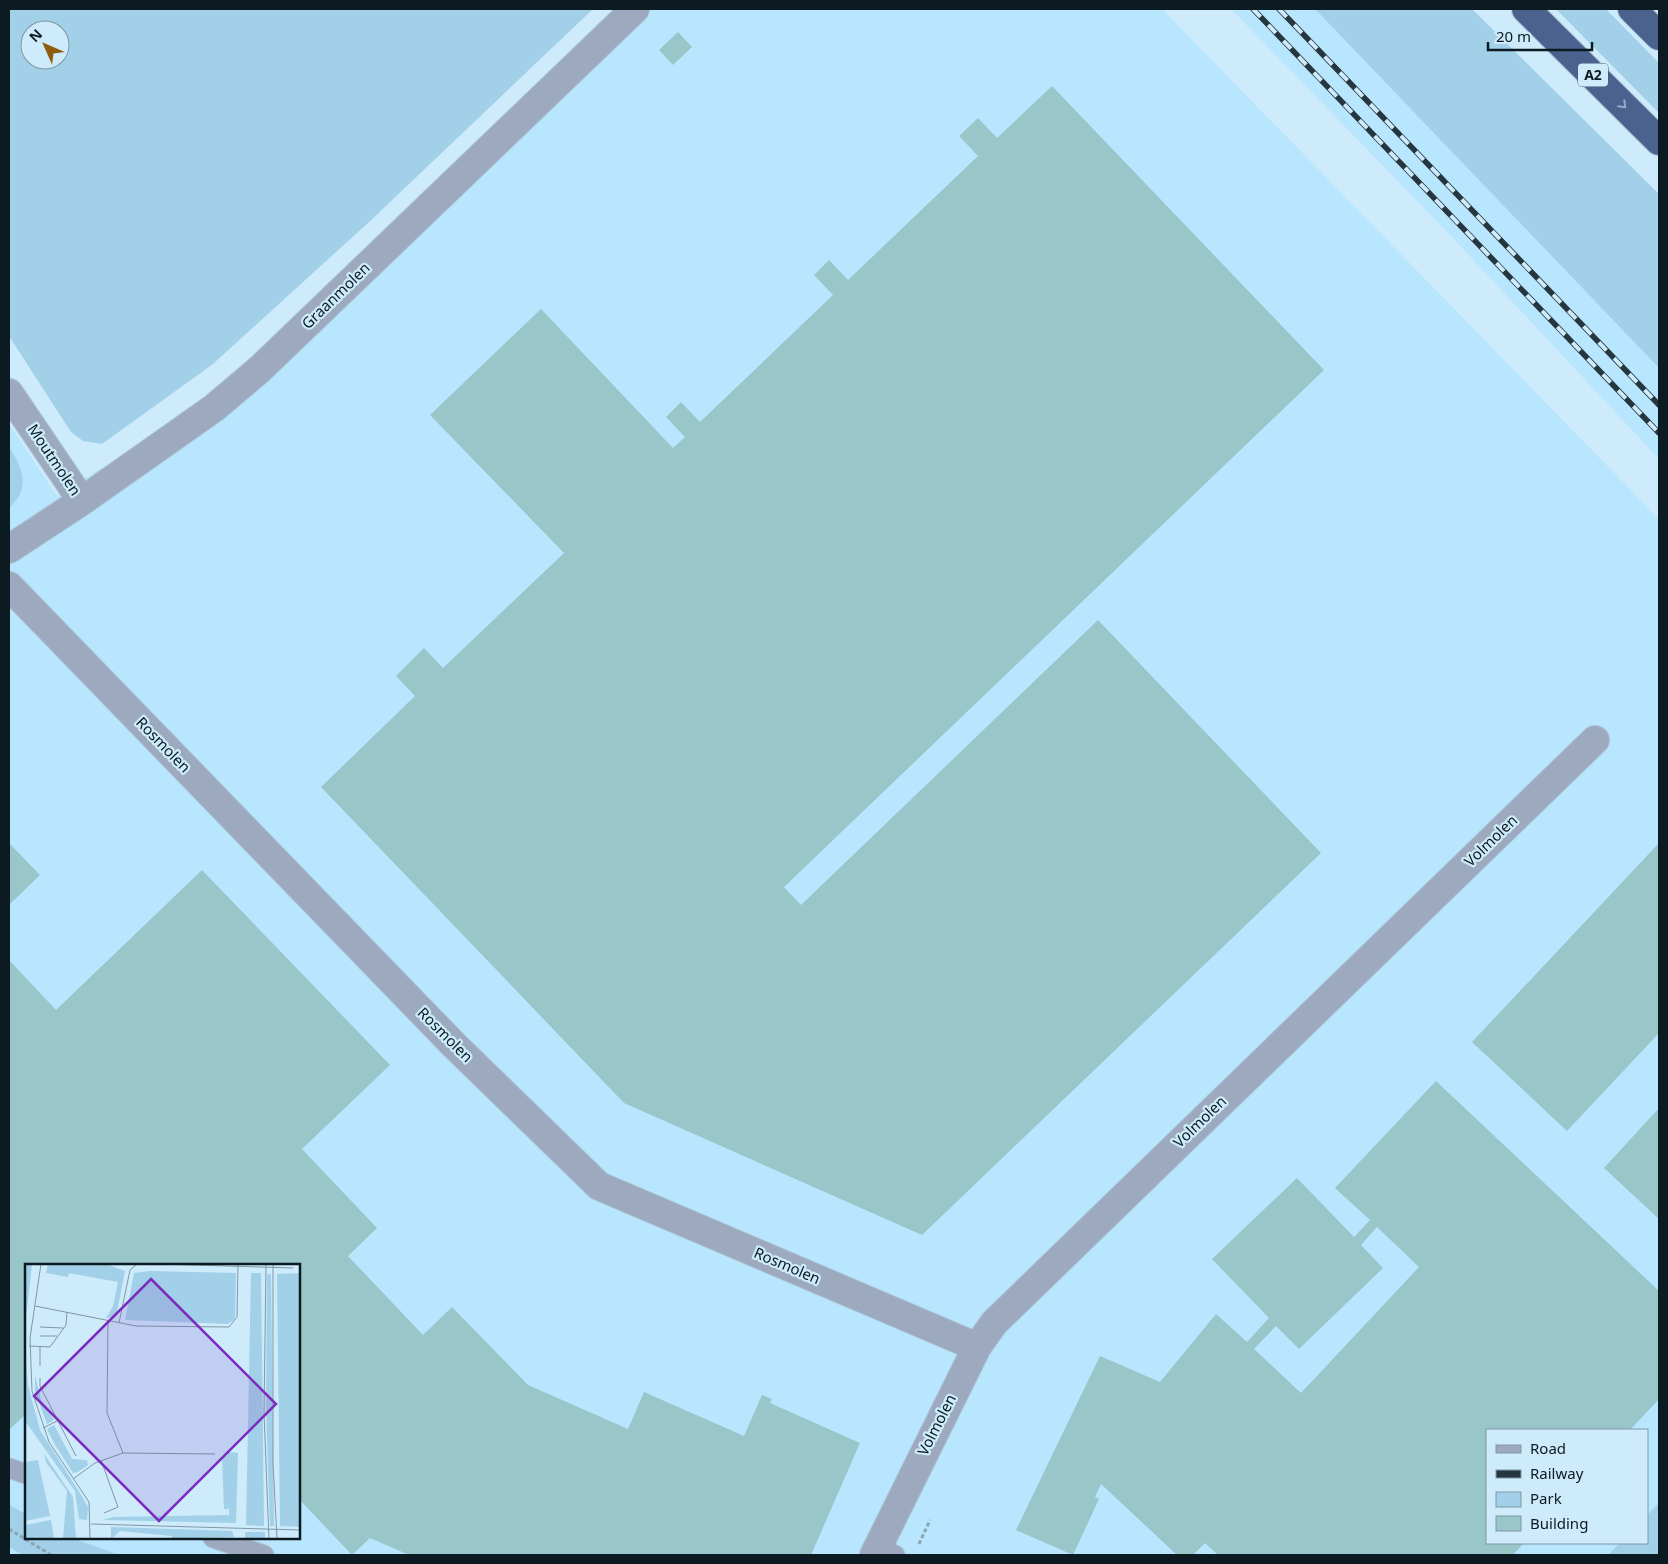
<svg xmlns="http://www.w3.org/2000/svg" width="1668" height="1564" font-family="'Noto Sans',sans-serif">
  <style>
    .built { fill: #b8e6fe; fill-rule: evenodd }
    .green { fill: #a1d0e8; fill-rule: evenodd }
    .building { fill: #99c6c8; fill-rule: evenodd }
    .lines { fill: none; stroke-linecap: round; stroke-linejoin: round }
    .service-casing { stroke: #aac5d4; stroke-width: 21 }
    .minor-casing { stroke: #aac5d4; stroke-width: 30 }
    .tertiary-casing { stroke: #aac5d4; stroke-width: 30 }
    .motorway-casing { stroke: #aac5d4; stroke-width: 30 }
    .path { stroke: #8ca5b2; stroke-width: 3; stroke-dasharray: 4 2.5; stroke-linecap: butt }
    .service { stroke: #9da9bf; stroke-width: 19 }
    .minor { stroke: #9da9bf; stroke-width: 28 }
    .tertiary { stroke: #9da9bf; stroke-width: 28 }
    .motorway { stroke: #4b628f; stroke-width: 28 }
    .rail-casing { stroke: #26363e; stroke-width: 5.5 }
    .rail { stroke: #cdebfb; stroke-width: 4; stroke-dasharray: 11; stroke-linecap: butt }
    .oneway { stroke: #92adca }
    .labels { text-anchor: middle; stroke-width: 4.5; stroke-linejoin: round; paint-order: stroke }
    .shield { fill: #cdebfb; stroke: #465962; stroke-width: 1 }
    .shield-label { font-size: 14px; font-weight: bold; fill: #0c1a21 }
    .street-label { font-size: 15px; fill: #0c1a21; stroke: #cdebfb }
    .inset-road { fill: none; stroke: #8097a4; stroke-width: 1 }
    .view { fill: #7b2cbf; fill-opacity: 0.15; stroke: #7b2cbf; stroke-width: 2.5 }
    .inset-edge { fill: none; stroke: #0c1a21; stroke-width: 2.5 }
  </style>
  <rect width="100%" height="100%" fill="#cdebfb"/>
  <path class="built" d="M651 9H1162L1659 519V1555H11L9 1554V424L57 496 293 349ZM26 1265H299V1538H26ZM1487 1430H1647V1543H1487Z
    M1231 9H1315L1659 368V459L1451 236Z"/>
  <path class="green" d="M9 9H593L369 222 213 364 102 444 83 441 71 432 9 336ZM30 30H60V60H30Z
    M1315 9H1472L1659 194V368Z
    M1556 9H1606L1659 63V113Z
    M9 447C23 467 31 489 9 508Z
    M1659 1503V1555H1608L1620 1543H1647V1515Z
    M9 1505 26 1514V1538H72L119 1555H23L9 1547Z"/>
  <path class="building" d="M678 32 692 47 673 65 659 50Z
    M1052 86 1324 370 784 887 801 905 1098 620 1321 853 922 1235 624 1103 321 787 415 696 396 676 424 648 443 668 564 553 430 415 541 309 673 448 685 437 666 417 681 402 700 422 833 295 814 275 829 260 848 280 978 156 959 136 978 118 997 138Z
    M9 843 40 875 9 905Z
    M1659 843V1033L1567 1131 1472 1042Z
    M202 870 390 1065 302 1149 377 1228 348 1256 423 1335 452 1307 528 1385 628 1429 644 1392 744 1436 762 1395 772 1399 770 1403 860 1443 811 1555H409L370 1538 352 1555 299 1499V1265H26V1414L9 1430V960L56 1010Z
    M1436 1081 1659 1291V1399L1630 1430H1487V1543H1524L1513 1555H1218L1205 1543 1193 1555H1177L1101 1484 1095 1497 1099 1499 1073 1555 1016 1530 1100 1356 1160 1382 1216 1314 1247 1342 1269 1318 1212 1259 1297 1178 1354 1237 1370 1220 1335 1188ZM1377 1227 1419 1267 1301 1393 1254 1349 1276 1326 1299 1349 1383 1268 1361 1245Z
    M1659 1108V1219L1604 1168Z"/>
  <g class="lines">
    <defs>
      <path id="service" d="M9 1468 26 1474
        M213 1538 264 1555
        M877 1547 895 1555"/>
      <path id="minor" d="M9 586 454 1045 599 1186 977 1347
        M874 1555 977 1347 994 1323 1595 740"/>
      <path id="tertiary" d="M9 393 82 501
        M9 549 82 501 214 408 260 369 635 9"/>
      <path id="motorway" d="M1526 9 1659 141
        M1632 9 1659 36"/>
    </defs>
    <use href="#service" class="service-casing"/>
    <use href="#minor" class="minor-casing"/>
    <use href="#tertiary" class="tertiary-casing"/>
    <use href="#motorway" class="motorway-casing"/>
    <path class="path" d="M9 1529 51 1555
      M919 1544 930 1520"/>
    <use href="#service" class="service"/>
    <use href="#minor" class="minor"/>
    <use href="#tertiary" class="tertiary"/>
    <use href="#motorway" class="motorway"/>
    <defs>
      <path id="rail" d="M1253 9 1659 433
        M1279 9 1659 405"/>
    </defs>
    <use href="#rail" class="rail-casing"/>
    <use href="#rail" class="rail"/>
  </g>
  <defs><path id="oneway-chevron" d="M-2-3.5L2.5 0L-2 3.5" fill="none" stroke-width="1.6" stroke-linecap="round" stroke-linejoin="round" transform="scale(1.25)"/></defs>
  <use class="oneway" href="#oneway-chevron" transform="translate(1623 105) rotate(45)"/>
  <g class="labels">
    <rect class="shield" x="1578" y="63.5" width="30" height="23" rx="4"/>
    <g class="shield-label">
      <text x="1593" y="80">A2</text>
    </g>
    <g class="street-label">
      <text transform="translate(336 296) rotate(-44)" y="5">Graanmolen</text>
      <text transform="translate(54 460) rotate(56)" y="5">Moutmolen</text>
      <text transform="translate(163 745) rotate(46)" y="5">Rosmolen</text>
      <text transform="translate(1491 841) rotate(-44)" y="5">Volmolen</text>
      <text transform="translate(445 1035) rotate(45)" y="5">Rosmolen</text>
      <text transform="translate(1200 1122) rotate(-44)" y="5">Volmolen</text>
      <text transform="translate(787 1266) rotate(23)" y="5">Rosmolen</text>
      <text transform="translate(937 1425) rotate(-63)" y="5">Volmolen</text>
    </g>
  </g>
  <g transform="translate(25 1264)">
    <rect width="275" height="275" fill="#cdebfb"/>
    <path d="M0 0H7L0 62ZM23 0H81L100 7 91 53 81 54 88 42 93 18 44 9 43 13 21 9ZM125 7 211 9 210 55 203 60 100 56 109 9ZM226 9H236L239 262 221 261ZM275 9V263L255 262 252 10ZM242 10H246L249 262H245L241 146ZM0 83 3 121 15 166 58 234 63 243 62 256 54 255 50 227 0 157ZM10 111 16 136 29 156 22 160 10 127ZM29 161 47 195 62 196 63 201 53 208 48 209 29 179 22 165ZM203 188 213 189 211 259 78 256 88 253 204 251V245H199L197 192H202ZM19 190 48 233 51 275H38L42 227 21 198ZM13 196 25 252 0 257V198ZM26 256 29 275H0V261ZM86 263 207 267 209 273 147 275V272L95 267 86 275ZM220 268H240V275H220Z" fill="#a1d0e8"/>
    <path class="inset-road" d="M16 0 5 74 7 127 24 178 64 238 65 275M135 0 268 4M241 0 239 149 244 275M248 0V199L252 275M10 42 111 62 204 63 212 53 213 0M83 56 82 149 98 189M94 59 105 6 112 0M15 63 38 64M15 72H32M4 82 25 83 41 61 42 48M15 102V83M15 114V122L51 192M18 164 32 157M76 196 93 243 79 249M48 215 70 199 98 189 190 190M66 260 275 266"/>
    <path class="view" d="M126 15 251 140 134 257 9 132Z"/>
    <rect width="275" height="275" class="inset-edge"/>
  </g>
  <rect width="1668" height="1564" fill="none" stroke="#0c1a21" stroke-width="20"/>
  <rect x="1486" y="1429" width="162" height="115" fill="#cdebfb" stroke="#8097a4"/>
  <rect x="1496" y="1445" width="25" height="8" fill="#9da9bf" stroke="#8097a4"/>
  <text x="1530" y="1454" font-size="15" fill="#0c1a21">Road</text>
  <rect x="1496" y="1470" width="25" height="8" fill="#26363e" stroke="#8097a4"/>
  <text x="1530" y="1479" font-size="15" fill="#0c1a21">Railway</text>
  <rect x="1496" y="1492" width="25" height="15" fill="#a1d0e8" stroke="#8097a4"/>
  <text x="1530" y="1504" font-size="15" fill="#0c1a21">Park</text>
  <rect x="1496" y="1516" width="25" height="15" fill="#99c6c8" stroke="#8097a4"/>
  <text x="1530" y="1529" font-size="15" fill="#0c1a21">Building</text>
  <g transform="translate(45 45) rotate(315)"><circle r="24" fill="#cdebfb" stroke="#8097a4"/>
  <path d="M0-4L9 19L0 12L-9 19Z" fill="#8f5c0c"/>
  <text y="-8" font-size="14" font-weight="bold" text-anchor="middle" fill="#0c1a21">N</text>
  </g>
  <path d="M1488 42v8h104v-8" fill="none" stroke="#0c1a21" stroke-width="2.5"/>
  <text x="1496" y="42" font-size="15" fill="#0c1a21" stroke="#cdebfb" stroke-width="4" paint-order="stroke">20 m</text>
</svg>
